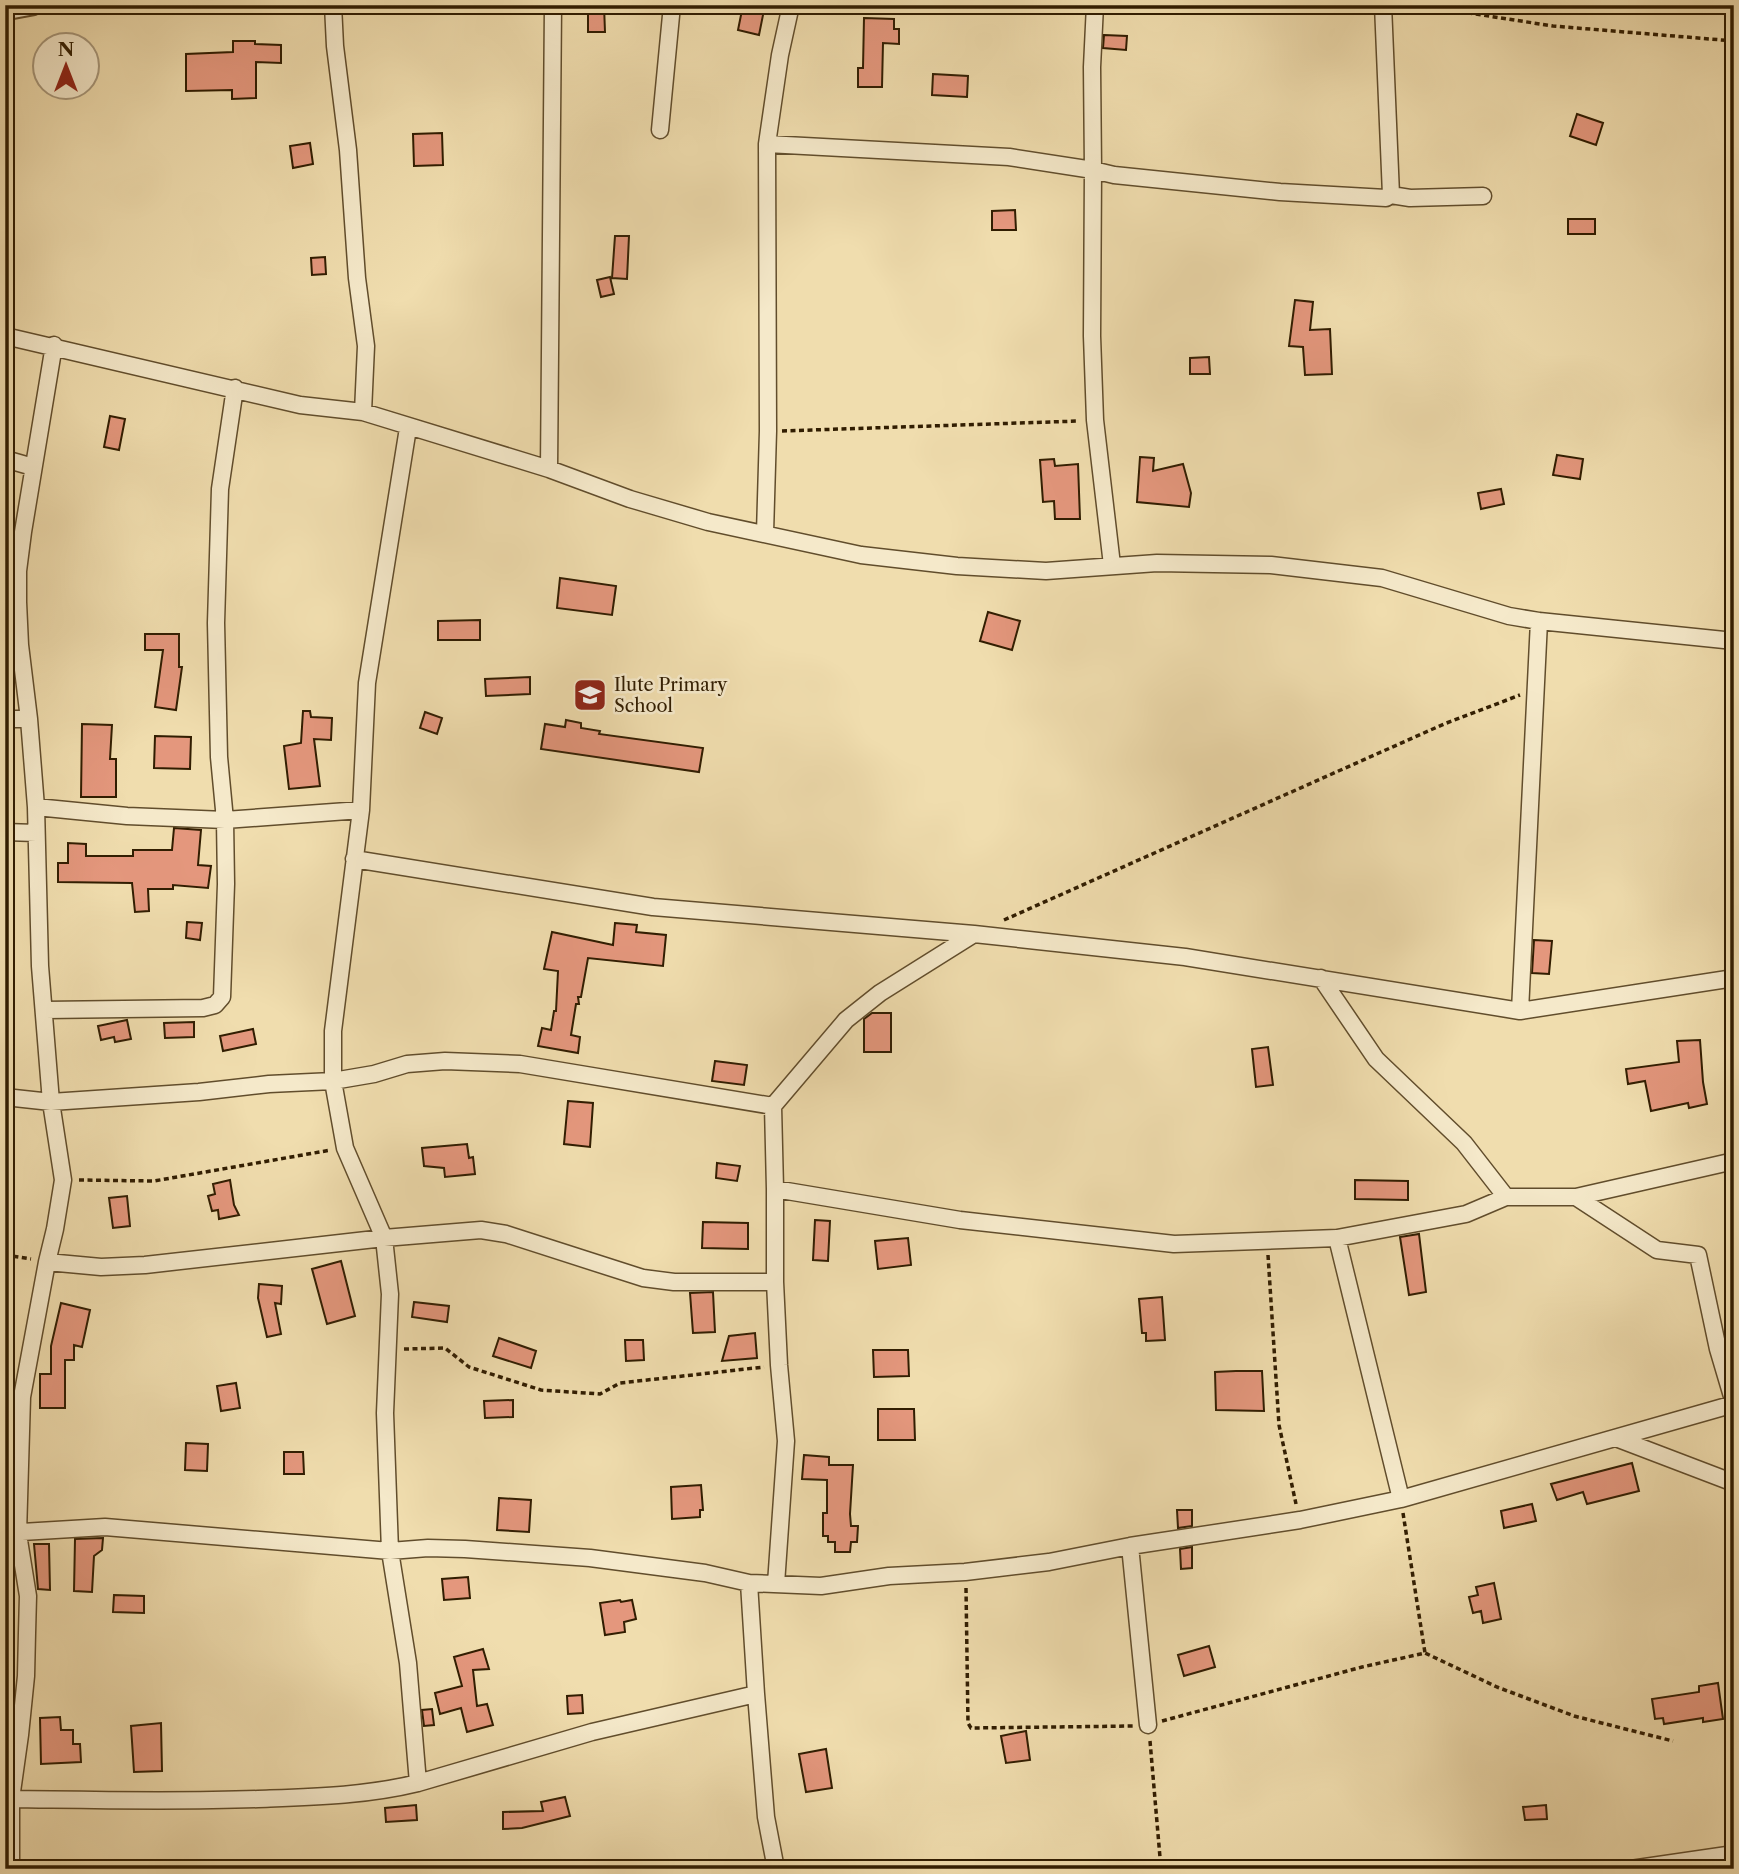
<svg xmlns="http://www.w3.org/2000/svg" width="1739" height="1874" font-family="'Libre Caslon Text',serif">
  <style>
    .building { fill: #e4977d; stroke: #311d01; stroke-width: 2 }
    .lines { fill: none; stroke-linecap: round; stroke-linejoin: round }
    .minor-casing { stroke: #614d2c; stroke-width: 19 }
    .tertiary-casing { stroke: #614d2c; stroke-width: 23 }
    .path { stroke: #311d01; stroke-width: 3.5; stroke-dasharray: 5 3.5; stroke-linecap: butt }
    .minor { stroke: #f5e9ca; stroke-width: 16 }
    .tertiary { stroke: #f5e9ca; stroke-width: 19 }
    .labels { text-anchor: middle; stroke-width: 5; stroke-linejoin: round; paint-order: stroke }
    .poi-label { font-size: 18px; fill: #311d01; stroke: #f5e9ca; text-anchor: start }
  </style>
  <rect width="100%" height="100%" fill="#f0ddae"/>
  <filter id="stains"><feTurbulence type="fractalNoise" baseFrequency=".00286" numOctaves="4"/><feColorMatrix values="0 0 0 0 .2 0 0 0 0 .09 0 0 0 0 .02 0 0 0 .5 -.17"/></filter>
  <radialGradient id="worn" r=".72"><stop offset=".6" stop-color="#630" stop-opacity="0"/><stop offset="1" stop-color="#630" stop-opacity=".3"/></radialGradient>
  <path class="building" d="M588 5H604L605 32H588Z
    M751 5H765L759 35 738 30 742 10 749 11Z
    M864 18 894 19V29H899V44L883 43 882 87H858V68H863Z
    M1104 35 1127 36 1126 50 1103 48Z
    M233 41H255V44L281 45V63L256 62V98L232 99V90L186 91V54L233 52Z
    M933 74 968 76 967 97 932 95Z
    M1577 114 1603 123 1596 145 1570 136Z
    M442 133 443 165 414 166 413 134Z
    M310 143 313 164 293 168 290 146Z
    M1015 210 1016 230H992V211Z
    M1568 219H1595V234H1568Z
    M615 236H629L627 279 612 278Z
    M325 257 326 274 312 275 311 258Z
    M610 277 614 294 601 297 597 280Z
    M1295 300 1313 302 1310 330 1330 329 1332 374 1305 375 1303 347 1289 346Z
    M1209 357 1210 374H1190V358Z
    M110 416 125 419 119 450 104 447Z
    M1557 455 1583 459 1580 479 1553 475Z
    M1140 457 1154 458 1153 471 1183 464 1191 493 1189 507 1137 502Z
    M1054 459 1055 466 1078 464 1080 519H1055L1054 501 1043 502 1040 460Z
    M1501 489 1504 504 1481 509 1478 493Z
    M560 578 616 586 612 615 557 608Z
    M988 612 1020 621 1012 650 980 641Z
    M480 620V640H438V621Z
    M145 634H179V667H182L176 710 155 707 163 650H145Z
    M530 677V694L486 696 485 679Z
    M303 711H310L311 717 332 718 331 740 314 739 320 786 289 789 284 746 301 743Z
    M425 712 442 718 437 734 420 728Z
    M566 720 581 723V728L600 731 599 734 703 748 699 772 541 749 545 724 565 727Z
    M82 724 112 725 110 759H116V797H81Z
    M155 736 191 737 190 769 154 768Z
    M174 828 201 830 198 865 211 866 208 888 173 885V889H148L149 911 135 912 132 883 58 882V863H68V843L86 844V856H133V850H172Z
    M187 922 202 923 200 940 186 938Z
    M615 923 637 925 636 932 666 935 663 966 588 958 581 997H578L579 1004H576L571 1035 580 1037 578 1053 538 1046 542 1028 551 1030 554 1011H556L558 971 544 969 552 932 613 945Z
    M1534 940 1552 941 1549 974 1532 973Z
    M872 1013H891V1052H864V1019Z
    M127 1020 131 1039 115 1042 114 1037 101 1040 98 1026Z
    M194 1022V1037L165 1038 164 1023Z
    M253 1029 256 1044 223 1051 220 1036Z
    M1700 1040 1703 1082 1707 1104 1689 1108 1688 1103 1651 1111 1645 1081 1628 1084 1626 1069 1679 1062 1677 1041Z
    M1268 1047 1273 1085 1256 1087 1252 1049Z
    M715 1061 747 1065 744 1085 712 1081Z
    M568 1101 593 1103 590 1147 564 1144Z
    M467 1144 469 1158 473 1157 475 1174 445 1177 444 1168 424 1166 422 1148Z
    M717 1163 740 1166 737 1181 716 1178Z
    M230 1180 234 1205 239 1215 219 1219 218 1210 212 1211 208 1196 215 1194 213 1184Z
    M1355 1180 1408 1181V1200L1355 1199Z
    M127 1196 130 1226 113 1228 109 1198Z
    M815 1220 830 1221 828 1261 813 1260Z
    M703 1222 748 1223V1249L702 1248Z
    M1419 1234 1426 1292 1409 1295 1400 1237Z
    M908 1238 911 1265 878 1269 875 1241Z
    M341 1261 355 1316 327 1324 312 1269Z
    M259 1284 282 1286 281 1304 275 1303 281 1334 267 1337 258 1298Z
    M713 1292 715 1332 693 1333 690 1293Z
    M1162 1297 1165 1340 1146 1341V1333H1142L1139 1299Z
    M414 1302 449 1306 447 1322 412 1317Z
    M61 1303 90 1310 82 1347 74 1345V1360H65V1408H40V1374H51V1346Z
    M755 1333 757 1358 722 1361 729 1336Z
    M499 1338 536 1351 531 1368 493 1356Z
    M625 1340H643L644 1360 626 1361Z
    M873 1350H908L909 1376 874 1377Z
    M1236 1371H1262L1264 1411 1216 1410 1215 1372Z
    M236 1383 240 1408 221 1411 217 1386Z
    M513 1400V1417L485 1418 484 1401Z
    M878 1409H914L915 1440H878Z
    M186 1443 208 1444 207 1471 185 1470Z
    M284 1452H303L304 1474H284Z
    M804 1455 829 1457V1465H853L850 1514 851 1526H858L857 1542H851L850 1552H835V1542H828V1536H823V1513H827V1480L802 1479Z
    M1632 1463 1639 1491 1587 1504 1583 1492 1557 1500 1551 1484Z
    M701 1485 703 1510H700V1517L672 1519 671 1487Z
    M499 1498 531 1500 529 1532 497 1530Z
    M1532 1504 1536 1521 1504 1528 1501 1511Z
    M1177 1510H1192V1526L1178 1528Z
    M103 1538 102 1550 94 1556 92 1592 74 1591 75 1539Z
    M34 1544H49L50 1590 38 1589Z
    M1192 1547V1568L1181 1569 1180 1549Z
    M468 1577 470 1598 444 1600 442 1579Z
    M1494 1583 1501 1619 1483 1623 1481 1611 1473 1613 1469 1597 1478 1595 1476 1587Z
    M114 1595 144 1596V1613L113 1612Z
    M620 1600 621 1602 632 1600 636 1619 624 1622 625 1632 605 1635 600 1603Z
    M1209 1646 1215 1667 1184 1676 1178 1655Z
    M483 1649 489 1669 473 1670 477 1706 487 1704 493 1725 467 1732 461 1708 440 1714 435 1693 462 1686 454 1657Z
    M1718 1683 1723 1719 1703 1722V1718L1664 1724 1663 1718 1655 1719 1652 1699 1699 1692V1686Z
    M582 1695 583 1713 568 1714 567 1696Z
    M432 1709 434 1725 424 1726 422 1710Z
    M60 1717 61 1730H73V1744H80L81 1762 41 1764 40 1718Z
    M161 1723 162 1771 134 1772 131 1726Z
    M1026 1731 1030 1760 1006 1763 1001 1736Z
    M826 1749 832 1788 806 1792 799 1754Z
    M565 1797 570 1816 522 1828 503 1829V1812L543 1811 541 1802Z
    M416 1805 417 1820 386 1822 385 1808Z
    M1546 1805 1547 1819 1525 1820 1523 1807Z"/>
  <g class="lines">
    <defs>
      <path id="minor" d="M333 5 335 46 348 150 357 278 366 346 363 412
        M1095 5 1092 67 1093 170 1114 175 1280 192 1386 198 1391 195 1383 5
        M660 130 672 5
        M767 144 1009 157 1093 170 1092 336 1095 420 1112 565
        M1391 195 1410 198 1483 196
        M5 336 300 405 363 412 549 469 630 499 708 522 861 555 957 566 1046 571 1157 563 1271 565 1382 578 1509 616 1539 621 1734 641
        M408 428 367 683 361 810 333 1031V1081L345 1148 384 1238 390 1294 385 1413 390 1551 408 1663 418 1783 592 1732 756 1694 749 1583
        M5 459 33 467
        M549 469 553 5
        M765 533 768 431 767 144 780 55 791 5
        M5 719H29
        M36 807 127 816 225 820 361 810
        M5 832 36 833
        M354 859 653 907 974 934 1185 957 1520 1011 1734 978
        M974 934 880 993 846 1020 773 1106 775 1189 960 1220 1174 1244 1337 1238 1466 1214 1506 1197H1576L1657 1250 1698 1255 1718 1349 1734 1403
        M1321 978 1376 1059 1464 1143 1506 1197
        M45 1010 203 1008 215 1005 222 997 226 884 225 820 219 757 216 623 220 489 235 388
        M1520 1011 1539 621
        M5 1097 51 1102 199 1092 269 1084 333 1081 374 1074 407 1064 445 1061 520 1064 773 1106
        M775 1189V1282L779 1365 786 1441 776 1584
        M1576 1197 1734 1161
        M1337 1238 1401 1499
        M47 1262 101 1267 145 1265 384 1238 481 1230 506 1234 643 1278 674 1282H775
        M1616 1438 1734 1483
        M5 1533 105 1527 390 1551 428 1548 465 1549 590 1558 705 1573 749 1583 821 1586 889 1576 965 1572 1049 1562 1130 1546 1300 1520 1401 1499 1734 1404
        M1130 1546 1148 1725
        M756 1694 766 1817 776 1869
        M11 1799C93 1800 175 1802 258 1799 312 1797 365 1796 418 1783
        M11 1869V1799L20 1735 26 1676 27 1633 28 1596 18 1534 22 1397 47 1262 55 1229 63 1180 51 1102 40 966 36 807 29 719 20 645 18 602V571L23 532 54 345
        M1631 1869 1734 1854"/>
      <path id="tertiary" d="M5 10 32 5"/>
    </defs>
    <use href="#minor" class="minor-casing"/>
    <use href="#tertiary" class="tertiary-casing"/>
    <path class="path" d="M1417 5 1553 26 1734 41
      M782 431 1079 421
      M1004 920 1444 724 1520 695
      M79 1180 154 1181 331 1150
      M5 1255 31 1259
      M1268 1255 1279 1425 1296 1504
      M404 1349 445 1348 469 1367 541 1390 600 1394 620 1383 764 1367
      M1403 1513 1425 1653
      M966 1588 968 1723 971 1728 1134 1726
      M1162 1721 1362 1667 1425 1653 1497 1687 1574 1716 1673 1741
      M1150 1741 1161 1869"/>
    <use href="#minor" class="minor"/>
    <use href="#tertiary" class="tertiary"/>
  </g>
  <defs>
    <symbol id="school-square" viewBox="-11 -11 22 22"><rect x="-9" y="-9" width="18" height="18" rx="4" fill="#8f2418" stroke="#f5e9ca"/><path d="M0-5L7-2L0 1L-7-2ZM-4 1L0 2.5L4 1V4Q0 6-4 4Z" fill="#fff"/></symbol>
  </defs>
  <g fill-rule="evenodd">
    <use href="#school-square" x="571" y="676" width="38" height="38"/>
  </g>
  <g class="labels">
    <g class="poi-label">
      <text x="614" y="691">Ilute Primary<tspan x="614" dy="21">School</tspan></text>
    </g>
  </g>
  <rect width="1739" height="1874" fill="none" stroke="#f0ddae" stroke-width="28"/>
  <rect x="7" y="7" width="1725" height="1860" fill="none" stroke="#311d01" stroke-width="3.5"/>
  <rect x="14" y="14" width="1711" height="1846" fill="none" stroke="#311d01" stroke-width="2"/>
  <g transform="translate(66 66)"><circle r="33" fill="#f5e9ca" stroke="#a7977a" stroke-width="2"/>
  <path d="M0-5L12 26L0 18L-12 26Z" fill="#8f2418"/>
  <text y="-10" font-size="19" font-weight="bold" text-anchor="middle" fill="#311d01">N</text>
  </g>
  <rect width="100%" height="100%" filter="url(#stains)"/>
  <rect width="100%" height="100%" fill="url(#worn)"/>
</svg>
